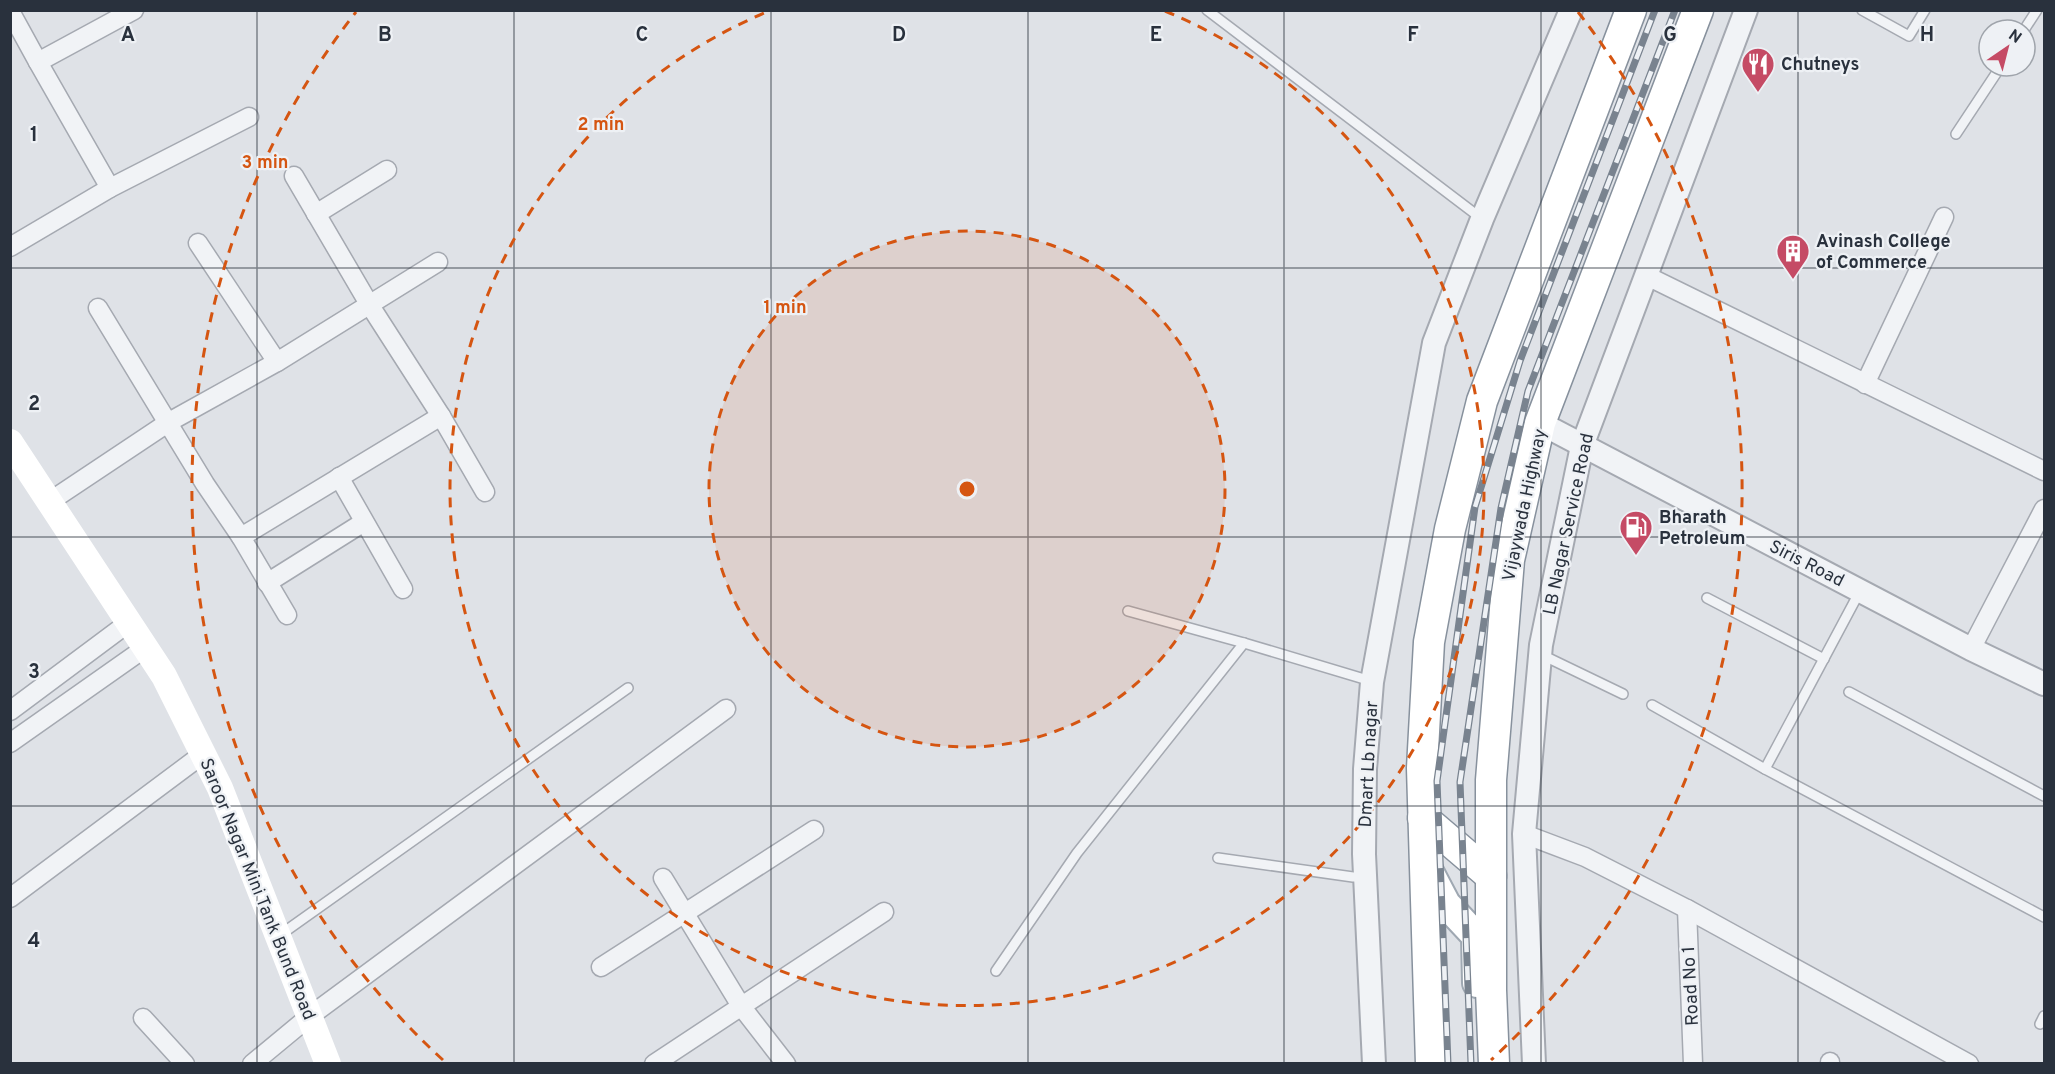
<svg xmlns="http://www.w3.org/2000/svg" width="2055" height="1074" font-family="Overpass,sans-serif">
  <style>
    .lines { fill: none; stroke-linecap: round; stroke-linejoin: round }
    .service-casing { stroke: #a5a9b1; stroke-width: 12 }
    .minor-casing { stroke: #a5a9b1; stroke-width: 21 }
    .tertiary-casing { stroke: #a5a9b1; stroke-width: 26 }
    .primary-casing { stroke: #9fa8b2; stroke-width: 32 }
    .trunk-casing { stroke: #87919d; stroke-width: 33 }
    .service { stroke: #f1f3f6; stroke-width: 9 }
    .minor { stroke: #f1f3f6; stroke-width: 18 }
    .tertiary { stroke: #f1f3f6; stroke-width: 22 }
    .secondary { stroke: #fff; stroke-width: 26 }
    .primary { stroke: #fff; stroke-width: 28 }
    .trunk { stroke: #fff; stroke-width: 30 }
    .rail-casing { stroke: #79838f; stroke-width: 7 }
    .rail { stroke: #eef1f5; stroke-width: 4.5; stroke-dasharray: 14; stroke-linecap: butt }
    .grid { fill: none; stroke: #29313d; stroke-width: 1.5; stroke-opacity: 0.55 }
    .ring { fill: none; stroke: #d55511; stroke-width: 3; stroke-dasharray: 10 8 }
    .labels { text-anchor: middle; stroke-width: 4.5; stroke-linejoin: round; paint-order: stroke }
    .poi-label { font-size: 18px; font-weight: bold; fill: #29313d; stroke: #eef1f5; text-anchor: start }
    .street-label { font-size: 18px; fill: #29313d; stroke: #eef1f5 }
    .grid-label { font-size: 20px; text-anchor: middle; font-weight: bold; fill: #29313d; stroke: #eef1f5; stroke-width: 4.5; stroke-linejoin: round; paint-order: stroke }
    .centre { fill: #d55511; stroke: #eef1f5; stroke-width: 3 }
    .ring-label { font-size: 18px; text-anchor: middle; font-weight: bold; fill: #d55511; stroke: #eef1f5; stroke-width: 4.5; stroke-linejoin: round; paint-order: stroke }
  </style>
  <rect width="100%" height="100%" fill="#dfe2e7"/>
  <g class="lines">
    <defs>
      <g id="service">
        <path d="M1207 10 1482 219"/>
        <path d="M1862 10 1909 36 1925 10"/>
        <path d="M2024 30 2037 10"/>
        <path d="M1956 134 2001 66"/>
        <path d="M1707 598 1824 659"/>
        <path d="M1128 611 1244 643 1371 681"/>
        <path d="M1540 654 1623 694"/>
        <path d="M1849 692 2044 796"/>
        <path d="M1652 705 1765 769 2044 917"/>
        <path d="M1765 769 1860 591"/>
        <path d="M1218 858 1353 877H1365"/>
        <path d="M280 935 628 688"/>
        <path d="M996 971 1077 853 1244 643"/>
        <path d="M2040 1024 2044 1016"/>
      </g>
      <g id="minor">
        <path d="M10 11 38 62 110 188"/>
        <path d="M38 62 134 10"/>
        <path d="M294 176 369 304 441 416 485 492"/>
        <path d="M316 214 387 170"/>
        <path d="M198 243 277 362"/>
        <path d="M10 247 110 188 249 117"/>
        <path d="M1645 275 2044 471"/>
        <path d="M98 308 205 484 241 537 441 416"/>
        <path d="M1865 384 1944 217"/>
        <path d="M339 477 403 589"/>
        <path d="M49 502 169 422 277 362 438 262"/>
        <path d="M241 537 287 615"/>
        <path d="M267 583 364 522"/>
        <path d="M1971 649 2044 509"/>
        <path d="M10 711 128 623"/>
        <path d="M10 743 145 648"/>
        <path d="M1524 834 1585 857 1687 909 1969 1064"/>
        <path d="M663 878 741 1006 786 1064"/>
        <path d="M10 898 203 754"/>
        <path d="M1687 909 1693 1064"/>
        <path d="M601 967 814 830"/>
        <path d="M143 1018 185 1064"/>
        <path d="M1830 1062V1064"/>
        <path d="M252 1064 310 1016 726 709"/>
        <path d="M654 1064 884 912"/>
      </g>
      <g id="tertiary">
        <path d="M1540 423 1971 649 2044 684"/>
        <path d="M1374 1064 1364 854 1365 769 1372 682 1434 343 1482 219 1571 10"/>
        <path d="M1534 1064 1524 834 1541 645 1582 446 1746 10"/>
      </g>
      <path id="primary" d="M1425 864 1446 904 1476 936 1477 983"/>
      <g id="trunk">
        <path d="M1423 818 1491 876"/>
        <path d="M1431 1064 1422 768 1429 642 1450 529 1482 401 1631 10"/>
        <path d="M1494 1064 1491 990V780L1509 560 1540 423 1698 10"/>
      </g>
    </defs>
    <!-- service casing -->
    <use href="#service" class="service-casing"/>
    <!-- minor casing -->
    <use href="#minor" class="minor-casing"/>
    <!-- tertiary casing -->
    <use href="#tertiary" class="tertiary-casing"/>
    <!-- primary casing -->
    <use href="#primary" class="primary-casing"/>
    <!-- trunk casing -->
    <use href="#trunk" class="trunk-casing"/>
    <!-- service -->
    <use href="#service" class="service"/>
    <!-- minor -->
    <use href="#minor" class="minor"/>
    <!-- tertiary -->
    <use href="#tertiary" class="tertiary"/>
    <!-- secondary -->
    <path class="secondary" d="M10 442 164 676 220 788 328 1064"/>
    <!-- primary -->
    <use href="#primary" class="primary"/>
    <!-- trunk -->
    <use href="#trunk" class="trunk"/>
    <defs>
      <g id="rail">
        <path d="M1448 1064 1437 781 1475 507 1520 361 1655 10"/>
        <path d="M1471 1064 1460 782 1501 508 1528 391 1675 10"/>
      </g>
    </defs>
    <!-- rail casing -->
    <use href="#rail" class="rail-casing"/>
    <!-- rail -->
    <use href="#rail" class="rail"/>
  </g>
  <!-- grid -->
  <path class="grid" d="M257 10V1064M514 10V1064M771 10V1064M1028 10V1064M1284 10V1064M1541 10V1064M1798 10V1064M10 268H2044M10 537H2044M10 806H2044"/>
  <!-- distance rings -->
  <circle cx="967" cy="489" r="258" fill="#d55511" fill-opacity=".12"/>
  <g class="ring">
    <circle cx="967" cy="489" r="258"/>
    <path d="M1165 11A517 517 0 1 1 769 11"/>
    <path d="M443 1060A775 775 0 0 1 356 12M1578 12A775 775 0 0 1 1491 1060"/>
  </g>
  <!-- icons -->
  <defs>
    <symbol id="restaurant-pin" viewBox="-11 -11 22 30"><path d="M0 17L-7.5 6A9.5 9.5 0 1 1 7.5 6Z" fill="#c54b65" stroke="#eef1f5"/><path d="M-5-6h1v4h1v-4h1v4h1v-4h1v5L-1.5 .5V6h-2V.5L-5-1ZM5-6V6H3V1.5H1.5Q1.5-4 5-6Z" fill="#fff"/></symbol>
    <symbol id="building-pin" viewBox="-11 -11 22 30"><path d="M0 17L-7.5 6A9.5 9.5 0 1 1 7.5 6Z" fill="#c54b65" stroke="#eef1f5"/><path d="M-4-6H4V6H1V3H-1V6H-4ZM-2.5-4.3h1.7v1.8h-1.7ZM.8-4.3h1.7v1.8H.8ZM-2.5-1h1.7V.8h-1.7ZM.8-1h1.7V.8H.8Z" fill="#fff"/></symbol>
    <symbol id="fuel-pin" viewBox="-11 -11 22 30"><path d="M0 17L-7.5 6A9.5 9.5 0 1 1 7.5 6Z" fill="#c54b65" stroke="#eef1f5"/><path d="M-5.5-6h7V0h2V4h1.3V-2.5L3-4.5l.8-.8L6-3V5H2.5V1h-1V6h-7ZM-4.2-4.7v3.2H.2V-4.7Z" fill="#fff"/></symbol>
  </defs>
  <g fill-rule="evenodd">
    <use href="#restaurant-pin" x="1739" y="45" width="38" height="52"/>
    <use href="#building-pin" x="1774" y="232" width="38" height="52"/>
    <use href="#fuel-pin" x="1617" y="508" width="38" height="52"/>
  </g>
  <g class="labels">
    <!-- poi labels -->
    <g class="poi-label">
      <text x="1781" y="70">Chutneys</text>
      <text x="1816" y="247">Avinash College<tspan x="1816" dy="21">of Commerce</tspan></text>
      <text x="1659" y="523">Bharath<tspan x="1659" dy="21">Petroleum</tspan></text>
    </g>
    <!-- street labels -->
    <g class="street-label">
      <text transform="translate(1524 505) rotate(-78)" y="6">Vijaywada Highway</text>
      <text transform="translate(1568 524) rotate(-78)" y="6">LB Nagar Service Road</text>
      <text transform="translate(1807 563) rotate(27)" y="6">Siris Road</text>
      <text transform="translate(1368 764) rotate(-87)" y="6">Dmart Lb nagar</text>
      <text transform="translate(258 889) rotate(68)" y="6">Saroor Nagar Mini Tank Bund Road</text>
      <text transform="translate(1690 986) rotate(-93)" y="6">Road No 1</text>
    </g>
  </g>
  <g class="grid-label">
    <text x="128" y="41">A</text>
    <text x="385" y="41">B</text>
    <text x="642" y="41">C</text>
    <text x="899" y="41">D</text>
    <text x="1156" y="41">E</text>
    <text x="1413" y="41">F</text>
    <text x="1670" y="41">G</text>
    <text x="1927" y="41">H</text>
    <text x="34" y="141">1</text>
    <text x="34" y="410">2</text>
    <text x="34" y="678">3</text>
    <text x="34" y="947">4</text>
  </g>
  <circle cx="967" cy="489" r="9" class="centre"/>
  <g class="ring-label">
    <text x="601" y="130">2 min</text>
    <text x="265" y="168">3 min</text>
    <text x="785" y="313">1 min</text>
  </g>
  <!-- border -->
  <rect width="2055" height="1074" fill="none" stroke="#29313d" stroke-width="24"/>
  <!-- north arrow -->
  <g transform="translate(2007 48) rotate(35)"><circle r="28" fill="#eef1f5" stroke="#9fa4ab" stroke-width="1.5"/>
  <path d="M0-4.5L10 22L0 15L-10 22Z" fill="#c54b65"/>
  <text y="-9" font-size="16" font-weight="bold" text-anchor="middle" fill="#29313d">N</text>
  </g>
</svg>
